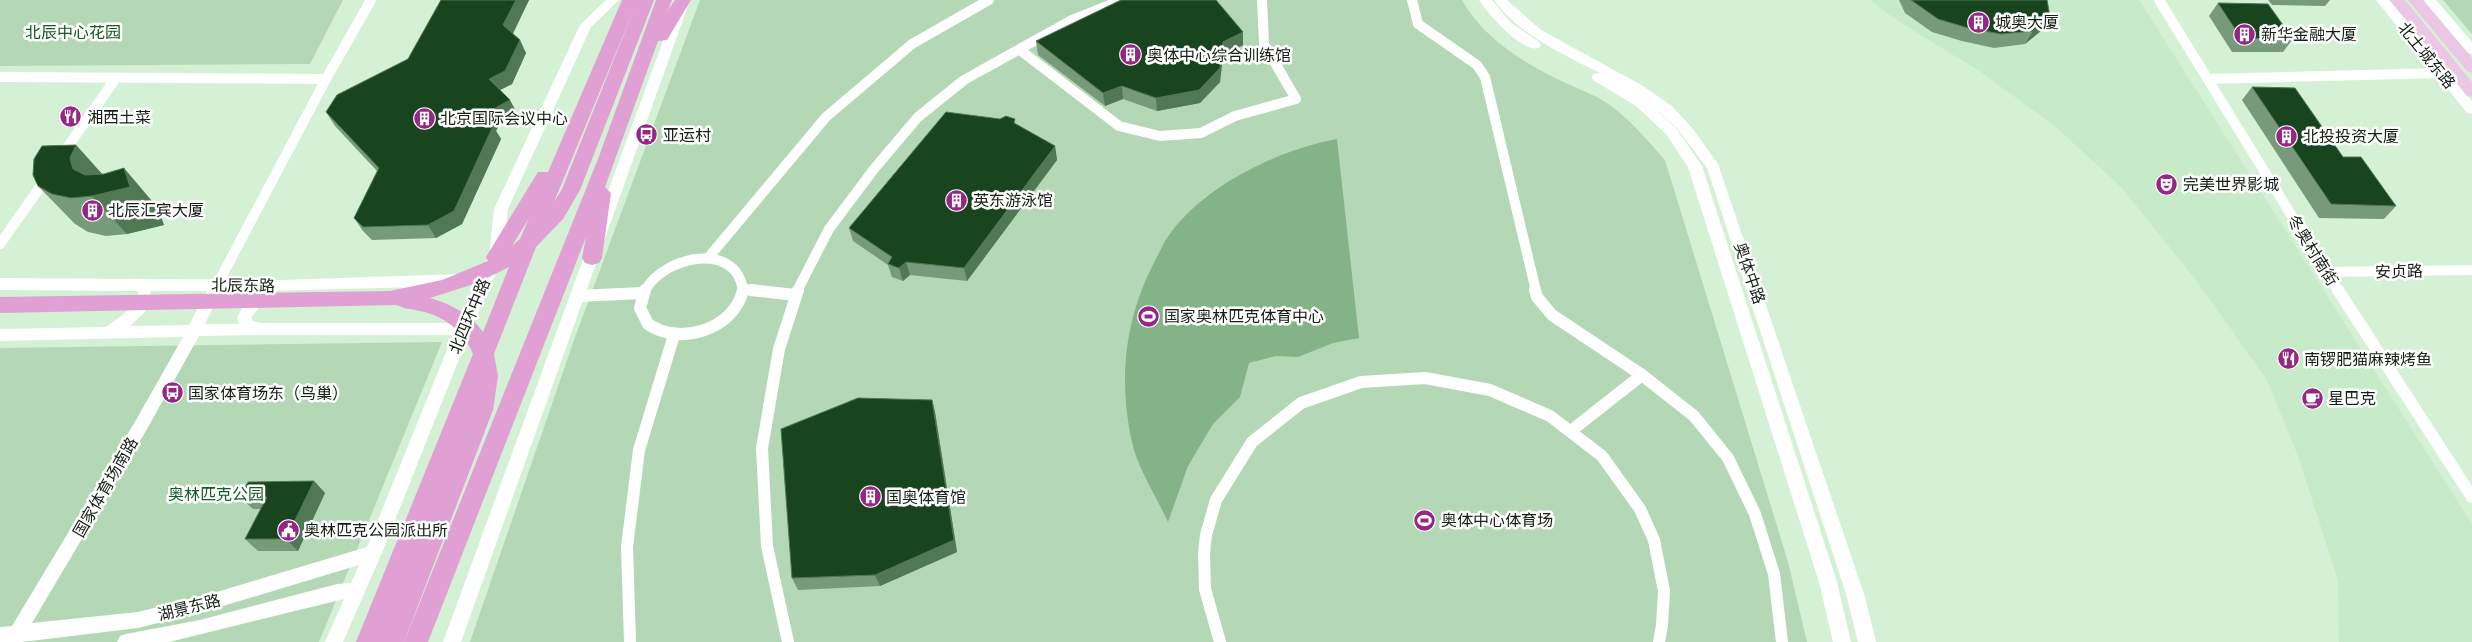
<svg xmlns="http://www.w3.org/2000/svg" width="2472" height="642" font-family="Cabin,'Noto Sans SC',sans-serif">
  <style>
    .built { fill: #c7eac8 }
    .green { fill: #b4d8b6 }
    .water { fill: #84b387 }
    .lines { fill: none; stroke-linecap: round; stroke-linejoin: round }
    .street-far1 { stroke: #fff; stroke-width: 10 }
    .street { stroke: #fff; stroke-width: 12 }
    .secondary { fill: #fff; fill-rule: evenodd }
    .primary { fill: #ecc6e5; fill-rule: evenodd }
    .highway { fill: #e0a0d3; fill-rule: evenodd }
    .wall { fill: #769a7a }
    .shaded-wall { fill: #507855 }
    .building { fill: #18441e; stroke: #507855 }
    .labels { text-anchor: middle; stroke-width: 5; stroke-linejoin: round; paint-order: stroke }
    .poi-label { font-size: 16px; fill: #141f15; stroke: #fff; text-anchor: start }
    .park-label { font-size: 16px; fill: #135920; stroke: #fff }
    .street-label { font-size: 16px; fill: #141f15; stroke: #fff }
  </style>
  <rect width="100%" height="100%" fill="#d4f0d5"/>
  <!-- built -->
  <path class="built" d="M1870 0H2139L2472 524V642H2339L2338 580 2298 456 2267 380 2196 280 2123 189 2055 126 1978 70 1898 21Z"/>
  <!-- green -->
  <g class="green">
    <path d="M0 0H343L310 64 0 66Z"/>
    <path d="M700 0H1462C1483 37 1519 60 1557 79 1571 86 1588 92 1602 100 1627 115 1646 139 1665 160L1788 562 1807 642H470L574 340Z"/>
    <path d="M2443 0H2472V34Z"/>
    <path d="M442 342 319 642H0V348Z"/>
  </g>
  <!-- water -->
  <path class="water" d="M1337 139 1359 338 1333 343 1298 357 1276 356 1249 363 1240 397 1213 424 1188 466 1168 522C1158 500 1141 473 1134 450 1117 384 1124 318 1156 259 1160 251 1164 242 1169 235 1205 185 1278 150 1337 139Z"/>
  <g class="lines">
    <!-- street-far1 -->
    <g class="street-far1">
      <path d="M1412 0 1418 24 1477 65 1485 77 1536 291"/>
      <path d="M2159 0 2338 291"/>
      <path d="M1020 50 1119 126 1160 136 1201 133 1235 116 1296 99 1264 44 1262 0"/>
      <path d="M0 77 326 79"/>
      <path d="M2208 79 2442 73"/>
      <path d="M61 156 116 78"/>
      <path d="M0 244 48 176"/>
      <path d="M708 258 826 117 912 44 989 0"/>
      <path d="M217 285 326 79 371 0"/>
      <path d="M743 289 762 291"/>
      <path d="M645 291C663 256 737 240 743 291"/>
      <path d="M797 291 829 229 874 169 918 117 964 80 1070 21 1122 0"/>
    </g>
    <!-- street -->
    <g class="street">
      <path d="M645 290 640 308 648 324C679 346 734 330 743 290"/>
      <path d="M751 290 795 295"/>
      <path d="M1535 290 1537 297 1552 315 1642 375 1694 416 1728 458 1755 514 1774 574 1782 642"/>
      <path d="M2338 290 2472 497"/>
      <path d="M578 296 642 293"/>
      <path d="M1572 430 1642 375"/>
      <path d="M630 642 627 547 639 450 674 335"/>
      <path d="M788 642 767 546 762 448 779 349 798 290"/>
      <path d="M1220 642 1205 589 1204 553 1206 535 1216 500 1252 442 1301 403 1361 382 1425 378 1490 390 1550 416 1602 456 1640 509 1654 540 1664 591 1662 625 1659 642"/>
    </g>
    <!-- secondary -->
    <g class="secondary">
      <path d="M606 0H619L591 27 508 209 503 257 471 329 382 553 343 642H325L344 599 169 642H117L120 636 126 634 200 620 337 584 351 583 359 565 210 610 138 628 22 642H0V627L12 626 136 420 183 337 0 341V329L106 327 130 309 138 298V291L0 290V278L281 280 459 274 464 276 466 280 464 284 459 286 267 291 266 298 251 318 253 321 261 323H458L489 257 494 209 580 25ZM150 291H207L189 325 130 326 144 313 152 298ZM221 291H254L245 302 237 318 239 324H205ZM261 335H453L367 547 210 594 138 612 32 623 147 429 199 336Z"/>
      <path d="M678 0H690L461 642H443Z"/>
      <path d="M1479 0H1492L1510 22 1539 42 1541 45 1539 48C1522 53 1488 14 1479 0Z"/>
      <path d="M1494 0H1507L1541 30 1643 86 1672 106 1693 129 1718 164 1864 594 1876 642H1858L1846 594 1707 168 1677 128 1647 101 1676 128 1702 166 1837 582 1851 642H1833L1819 582 1688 167 1666 134 1636 106 1593 80 1592 77 1593 74 1600 73C1563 54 1519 35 1494 0Z"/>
      <path d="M2376 0H2389L2472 101V114L2467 113Z"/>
      <path d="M2423 0H2436L2472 42V54L2468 53Z"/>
      <path d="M2472 265V275L2326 277 2321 276 2319 272 2321 268 2326 267Z"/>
    </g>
    <!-- primary -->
    <g class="primary">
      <path d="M2390 0H2405L2472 82V97L2467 96Z"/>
      <path d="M2408 0H2423L2472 58V73L2467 71Z"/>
    </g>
    <!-- highway -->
    <g class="highway">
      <path d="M622 0H654L580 190 563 219 536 247 494 354 498 376 493 410 404 642H380L430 516 380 642H356L473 354C464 331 444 316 420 311 412 309 404 309 397 305L0 313V297L390 291 442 280 488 261 486 257 489 252 538 172H548ZM634 9 562 189 554 202ZM529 218 520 239 512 246ZM509 267 483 332C470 314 451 304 430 298L477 283Z"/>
      <path d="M656 0H672L668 10 675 0H691L667 40 658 41 605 187 611 193 602 258 599 263 592 265 585 263 582 258 586 237 428 642H404L598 159Z"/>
    </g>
  </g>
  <!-- wall -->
  <g class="wall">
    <path d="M441 0H529L513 34 526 53 512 84 500 90 517 113 500 123 496 131 501 139 462 224 436 238 372 240 363 231 354 218 377 171 335 126 326 112 408 59Z"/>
    <path d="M1899 0H2047L2050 17 2042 30 2025 44 1994 48 1962 41 1932 32 1905 13Z"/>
    <path d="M2268 0H2330L2325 6 2272 5Z"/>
    <path d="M2218 3 2293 39 2283 52H2232L2209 16Z"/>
    <path d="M1036 41 1243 45 1223 56 1220 82 1200 103 1157 111 1123 99 1105 106 1038 55Z"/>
    <path d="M2252 87 2343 157 2396 206 2384 219 2319 218 2242 100Z"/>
    <path d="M1000 119 1016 125 1055 146 1057 160 967 281 910 275 903 281 892 277 888 265 853 241 849 228Z"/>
    <path d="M76 145 102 174 157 207 164 225 127 234 106 236 88 232 75 224 38 186Z"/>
    <path d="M932 400 935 412 957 552 880 586 798 590 792 578Z"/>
    <path d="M314 481 325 493 298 551H258L245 539 261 509H253L240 497Z"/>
  </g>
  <!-- shaded-wall -->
  <g class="shaded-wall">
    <path d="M516 0H529L510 39 503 25Z"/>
    <path d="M2050 17 2042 30 2025 44 2033 31Z"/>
    <path d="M1243 32V45L1223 56 1220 82 1200 103 1157 111 1156 98 1223 42Z"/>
    <path d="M520 40 526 53 512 84 496 92 489 79Z"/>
    <path d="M1122 86 1123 99 1105 106 1103 93Z"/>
    <path d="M510 100 517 113 500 123 496 131 501 139 462 224 436 238 428 225 493 109Z"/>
    <path d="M76 145 111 184 124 168 157 207 164 225 127 234 92 196 73 169 70 158Z"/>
    <path d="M1055 146 1057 160 967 281 964 268Z"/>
    <path d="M906 262 910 275 903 281 899 268Z"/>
    <path d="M932 400 935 412 957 552 880 586 875 575Z"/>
    <path d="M314 481 325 493 298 551 286 539Z"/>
  </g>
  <!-- building -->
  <g class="building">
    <path d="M441 0H516L503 25 520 40 505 71 489 79 510 100 493 109 487 120 493 126 454 211 428 225 363 227 354 218 379 168 326 112 337 95 408 59Z"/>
    <path d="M1121 0H1216L1243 32 1223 42 1220 68 1199 90 1156 98 1122 86 1103 93 1036 41Z"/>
    <path d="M1911 0H2047L2050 17 2033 31 2001 34 1968 28 1938 19Z"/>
    <path d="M2218 3 2268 4 2293 39 2241 38Z"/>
    <path d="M2252 87 2295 88 2343 157H2361L2396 206 2331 204Z"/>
    <path d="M946 112 1000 119 1006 116 1015 119 1014 123 1055 146 964 268 906 262 899 268 888 264 892 257 849 228Z"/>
    <path d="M76 145 70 158 73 169 85 175 104 174 124 168 130 187 92 196 71 198 52 194 38 186 33 175 34 159 42 146Z"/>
    <path d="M858 398 932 400 954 540 875 575 792 578 781 429Z"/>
    <path d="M314 481 286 539H245L267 497H240L248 482Z"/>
  </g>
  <!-- icons -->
  <defs>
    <symbol id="building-disc" viewBox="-11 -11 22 22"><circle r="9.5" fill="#952686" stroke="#fff"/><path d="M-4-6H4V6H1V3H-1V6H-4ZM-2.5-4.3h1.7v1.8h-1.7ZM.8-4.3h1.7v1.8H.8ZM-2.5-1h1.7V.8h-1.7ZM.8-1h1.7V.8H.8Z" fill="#fff"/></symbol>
    <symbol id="restaurant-disc" viewBox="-11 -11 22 22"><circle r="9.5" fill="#952686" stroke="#fff"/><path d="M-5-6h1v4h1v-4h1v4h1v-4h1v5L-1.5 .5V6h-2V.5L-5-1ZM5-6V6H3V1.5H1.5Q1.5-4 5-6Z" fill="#fff"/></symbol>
    <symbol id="bus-disc" viewBox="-11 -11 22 22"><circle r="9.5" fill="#952686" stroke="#fff"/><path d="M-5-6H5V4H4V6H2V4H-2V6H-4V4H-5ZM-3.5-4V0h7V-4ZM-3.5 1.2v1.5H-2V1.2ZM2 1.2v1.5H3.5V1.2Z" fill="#fff"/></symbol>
    <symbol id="theatre-disc" viewBox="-11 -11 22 22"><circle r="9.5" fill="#952686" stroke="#fff"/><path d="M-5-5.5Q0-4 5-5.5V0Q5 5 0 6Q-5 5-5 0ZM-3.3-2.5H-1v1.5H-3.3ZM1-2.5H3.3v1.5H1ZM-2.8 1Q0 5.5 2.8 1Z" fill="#fff"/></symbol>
    <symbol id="stadium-disc" viewBox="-11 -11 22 22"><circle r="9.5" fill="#952686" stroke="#fff"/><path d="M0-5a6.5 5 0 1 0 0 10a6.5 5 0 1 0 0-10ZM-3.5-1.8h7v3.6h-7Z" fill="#fff"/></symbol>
    <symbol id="cafe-disc" viewBox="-11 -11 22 22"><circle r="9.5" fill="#952686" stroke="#fff"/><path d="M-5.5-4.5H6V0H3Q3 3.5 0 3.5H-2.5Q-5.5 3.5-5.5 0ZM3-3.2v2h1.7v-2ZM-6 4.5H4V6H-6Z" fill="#fff"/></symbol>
    <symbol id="civic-disc" viewBox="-11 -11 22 22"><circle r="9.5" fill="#952686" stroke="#fff"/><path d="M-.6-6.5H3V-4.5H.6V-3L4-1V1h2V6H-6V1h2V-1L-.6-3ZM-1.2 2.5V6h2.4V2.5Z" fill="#fff"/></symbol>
  </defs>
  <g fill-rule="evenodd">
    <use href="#building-disc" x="1966" y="10" width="25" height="25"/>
    <use href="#building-disc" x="2232" y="22" width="25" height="25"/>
    <use href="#building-disc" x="1118" y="42" width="25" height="25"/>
    <use href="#restaurant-disc" x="58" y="104" width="25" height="25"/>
    <use href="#building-disc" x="412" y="106" width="25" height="25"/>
    <use href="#bus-disc" x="634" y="122" width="25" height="25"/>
    <use href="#building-disc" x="2274" y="124" width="25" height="25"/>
    <use href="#theatre-disc" x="2154" y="172" width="25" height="25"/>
    <use href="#building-disc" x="944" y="188" width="25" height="25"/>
    <use href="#building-disc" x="80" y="198" width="25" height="25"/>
    <use href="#stadium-disc" x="1136" y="304" width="25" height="25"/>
    <use href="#restaurant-disc" x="2276" y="346" width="25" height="25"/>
    <use href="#bus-disc" x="160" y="380" width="25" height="25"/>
    <use href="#cafe-disc" x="2300" y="386" width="25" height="25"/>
    <use href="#building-disc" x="858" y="484" width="25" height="25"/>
    <use href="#stadium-disc" x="1412" y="508" width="25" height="25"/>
    <use href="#civic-disc" x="276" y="518" width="25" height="25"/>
  </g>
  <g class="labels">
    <!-- poi labels -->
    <g class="poi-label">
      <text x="1995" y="28">城奥大厦</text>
      <text x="2261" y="40">新华金融大厦</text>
      <text x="1147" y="61">奥体中心综合训练馆</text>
      <text x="87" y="123">湘西土菜</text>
      <text x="440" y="124">北京国际会议中心</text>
      <text x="663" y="141">亚运村</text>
      <text x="2303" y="142">北投投资大厦</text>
      <text x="2183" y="190">完美世界影城</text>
      <text x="973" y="206">英东游泳馆</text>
      <text x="108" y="216">北辰汇宾大厦</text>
      <text x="1164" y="322">国家奥林匹克体育中心</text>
      <text x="2304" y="365">南锣肥猫麻辣烤鱼</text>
      <text x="188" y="399">国家体育场东（鸟巢）</text>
      <text x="2328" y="404">星巴克</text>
      <text x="886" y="503">国奥体育馆</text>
      <text x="1441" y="526">奥体中心体育场</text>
      <text x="304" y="536">奥林匹克公园派出所</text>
    </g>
    <!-- park labels -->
    <g class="park-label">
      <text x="73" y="38">北辰中心花园</text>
      <text x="216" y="500">奥林匹克公园</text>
    </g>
    <!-- street labels -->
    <g class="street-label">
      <text transform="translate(2427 55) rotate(51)" y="6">北土城东路</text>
      <text transform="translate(2313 250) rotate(58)" y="6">冬奥村南街</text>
      <text transform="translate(2399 271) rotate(-1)" y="6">安贞路</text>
      <text transform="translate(1750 273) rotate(71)" y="6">奥体中路</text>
      <text transform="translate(243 285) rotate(1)" y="6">北辰东路</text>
      <text transform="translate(469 316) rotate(-67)" y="6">北四环中路</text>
      <text transform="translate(105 487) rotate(-60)" y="6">国家体育场南路</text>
      <text transform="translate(189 607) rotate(-14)" y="6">湖景东路</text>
    </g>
  </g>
</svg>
